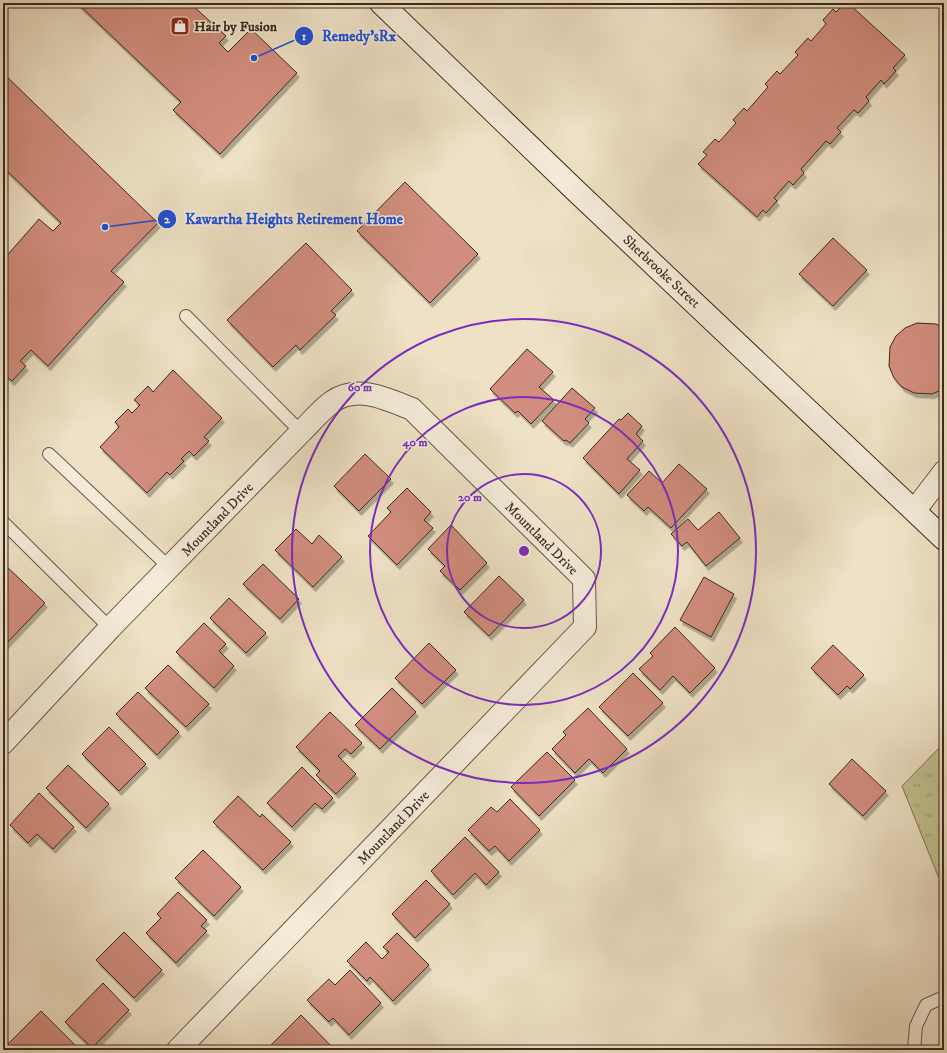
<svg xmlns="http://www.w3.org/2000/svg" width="947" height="1053" font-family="'IM FELL DW Pica',serif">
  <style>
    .grass { fill: url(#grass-tufts); stroke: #7e7556 }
    .building { fill: #d18d7d; stroke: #3a291d; filter: url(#shadow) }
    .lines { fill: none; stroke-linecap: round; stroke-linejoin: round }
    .service-casing { stroke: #675747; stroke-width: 14 }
    .minor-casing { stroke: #675747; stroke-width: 24 }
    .secondary-casing { stroke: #3a291d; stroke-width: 24 }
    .service { stroke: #f4ecd9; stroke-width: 12 }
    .minor { stroke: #f4ecd9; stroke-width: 22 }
    .secondary { stroke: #f4ecd9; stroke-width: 22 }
    .ring { fill: none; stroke: #7b2cbf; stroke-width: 2 }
    .labels { text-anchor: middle; stroke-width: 3; stroke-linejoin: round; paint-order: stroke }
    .poi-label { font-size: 14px; font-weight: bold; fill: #3a291d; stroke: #f4ecd9; text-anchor: start }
    .street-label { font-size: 14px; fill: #3a291d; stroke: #f4ecd9 }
    .centre { fill: #7b2cbf; stroke: #f4ecd9; stroke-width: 2 }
    .ring-label { font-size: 12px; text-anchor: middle; font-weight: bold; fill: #7b2cbf; stroke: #f4ecd9; stroke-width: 3; stroke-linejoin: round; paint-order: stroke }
    .leader { fill: none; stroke: #1d4ed8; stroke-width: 1.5 }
    .callout-dot { fill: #1d4ed8; stroke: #f4ecd9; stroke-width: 1.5 }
    .mark-label { font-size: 12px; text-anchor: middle; font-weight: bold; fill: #fff }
    .callout-label { font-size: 15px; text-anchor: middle; font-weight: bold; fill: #1d4ed8; stroke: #f4ecd9; stroke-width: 3; stroke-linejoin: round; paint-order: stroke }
  </style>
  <defs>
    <pattern id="grass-tufts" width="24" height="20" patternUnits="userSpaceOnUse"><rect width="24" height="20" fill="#c1c18f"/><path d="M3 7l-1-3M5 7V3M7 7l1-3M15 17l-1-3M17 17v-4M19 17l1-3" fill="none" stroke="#9e9d74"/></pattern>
    <filter id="shadow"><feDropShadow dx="2.5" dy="4.5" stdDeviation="0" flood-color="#0004"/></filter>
  </defs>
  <rect width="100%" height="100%" fill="#eee1c5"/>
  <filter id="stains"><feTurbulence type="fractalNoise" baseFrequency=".005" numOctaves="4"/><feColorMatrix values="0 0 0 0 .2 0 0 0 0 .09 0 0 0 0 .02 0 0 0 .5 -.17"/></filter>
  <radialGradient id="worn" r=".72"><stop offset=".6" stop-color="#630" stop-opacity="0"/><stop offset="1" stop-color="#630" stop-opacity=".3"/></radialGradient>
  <!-- grass -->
  <path class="grass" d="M944 743V882L938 876 902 786Z"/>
  <!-- building -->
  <g class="building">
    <path d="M77 3H190L226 36 219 43 228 52 251 29 297 73 220 154 173 110 181 102Z"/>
    <path d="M845 3H848L905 55 893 68 896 71 884 84 881 80 866 97 869 101 858 113 854 110 837 128 841 132 830 144 826 141 801 169 804 173 793 185 789 181 774 198 777 201 766 213 763 210 757 217 698 164 707 155 703 152 715 139 719 142 736 123 733 120 744 108 747 111 768 87 765 84 777 71 780 74 798 55 795 52 808 38 811 41 826 24 823 20 833 9 836 12Z"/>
    <path d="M3 73 158 223 111 271 124 282 48 366 31 350 20 361 26 366 12 381 6 376 3 380V260L39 219 53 231 61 223 3 167Z"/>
    <path d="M405 182 478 254 430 303 357 231Z"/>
    <path d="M833 238 867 270 833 306 799 274Z"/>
    <path d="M306 243 352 290 331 311 336 315 300 350 296 345 273 367 227 320Z"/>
    <path d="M917 323 936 324 944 328V389L932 394 914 393 902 387 894 378 889 366 890 347 896 336 905 328Z"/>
    <path d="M527 349 553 372 539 387 554 400 531 424 518 411 515 413 490 389Z"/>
    <path d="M173 370 222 418 204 437 209 441 194 456 189 451 181 459 184 461 170 475 167 472 147 493 100 447 119 427 115 422 128 409 132 413 140 405 134 400 148 386 153 392Z"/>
    <path d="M572 388 595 408 585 419 589 423 570 443 566 440 564 441 542 421Z"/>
    <path d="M628 413 642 426 636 434 643 441 627 459 640 470 619 494 583 458 619 419 621 420Z"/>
    <path d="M365 454 391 479 359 511 334 486Z"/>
    <path d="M679 464 707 489 671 528 648 507 644 511 627 495 649 471 662 483Z"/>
    <path d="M407 488 431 512 424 520 433 528 397 565 368 536 391 512 387 508Z"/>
    <path d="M719 512 740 538 706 566 687 542 682 546 671 534 688 519 698 530Z"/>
    <path d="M451 525 487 563 460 590 440 571 445 566 428 549Z"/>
    <path d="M296 529 312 544 319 535 342 557 313 587 275 550Z"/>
    <path d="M3 563 45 603 3 647Z"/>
    <path d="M263 564 299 599 280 619 243 584Z"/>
    <path d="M499 576 524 600 489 636 464 612Z"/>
    <path d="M704 577 734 594 711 637 680 620Z"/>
    <path d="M229 598 266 633 246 653 210 618Z"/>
    <path d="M204 623 226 644 219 651 234 666 214 688 176 652Z"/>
    <path d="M675 627 715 668 690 693 673 676 660 690 639 669 653 656 650 653Z"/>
    <path d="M429 643 456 670 422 704 395 678Z"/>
    <path d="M833 645 864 675 850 689 847 686 838 695 811 668Z"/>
    <path d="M168 665 209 704 186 727 145 688Z"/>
    <path d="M633 673 663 703 628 736 599 707Z"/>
    <path d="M392 688 416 712 380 749 355 725Z"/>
    <path d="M138 692 179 732 157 755 116 714Z"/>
    <path d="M588 708 627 749 603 773 589 759 575 773 552 749 566 735 563 732Z"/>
    <path d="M330 712 362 743 351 754 345 749 338 756 356 774 336 794 316 775 320 771 296 747Z"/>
    <path d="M109 727 146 764 119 791 82 754Z"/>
    <path d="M547 752 575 780 539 816 511 787Z"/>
    <path d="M852 759 886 791 863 816 829 784Z"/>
    <path d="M68 765 109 804 86 828 46 788Z"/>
    <path d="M302 767 333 798 322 809 315 803 292 827 267 803Z"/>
    <path d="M39 793 74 827 53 849 37 834 28 843 10 825Z"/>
    <path d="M238 796 260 817 262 814 291 842 263 870 213 822Z"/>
    <path d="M510 799 540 830 509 861 495 846 489 851 468 830 491 807 497 812Z"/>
    <path d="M465 837 499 872 486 885 475 873 453 895 431 871Z"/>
    <path d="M203 850 241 887 214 916 175 878Z"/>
    <path d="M426 880 450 904 415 938 392 914Z"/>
    <path d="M178 892 207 920 201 926 207 931 176 963 146 933 161 918 157 914Z"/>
    <path d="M124 932 162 970 134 998 96 960Z"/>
    <path d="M397 933 429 965 393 1001 370 977 367 981 347 961 366 942 382 959 389 952 383 947Z"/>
    <path d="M350 970 381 1003 349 1035 333 1018 329 1022 307 1000 329 979 335 985Z"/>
    <path d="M103 983 129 1010 92 1048 65 1022Z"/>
    <path d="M41 1011 80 1050H8L5 1047Z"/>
    <path d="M301 1015 335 1050H274L270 1046Z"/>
  </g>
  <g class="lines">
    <defs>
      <g id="service">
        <path d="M186 316 301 432"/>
        <path d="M49 454 170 568"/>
        <path d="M3 522 110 628"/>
        <path d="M914 1050 916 1026 926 1005 944 997"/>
      </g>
      <g id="minor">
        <path d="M915 510 944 472"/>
        <path d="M3 743 110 628 301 432C311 422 321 410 332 402 357 384 387 399 412 409L584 579 585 627 178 1050"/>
      </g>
      <path id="secondary" d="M381 3 576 191 944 539"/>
    </defs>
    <!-- service casing -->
    <use href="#service" class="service-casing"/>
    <!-- minor casing -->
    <use href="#minor" class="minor-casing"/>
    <!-- secondary casing -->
    <use href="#secondary" class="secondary-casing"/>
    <!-- service -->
    <use href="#service" class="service"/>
    <!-- minor -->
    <use href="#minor" class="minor"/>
    <!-- secondary -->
    <use href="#secondary" class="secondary"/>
  </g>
  <!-- distance rings -->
  <g class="ring">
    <circle cx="524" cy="551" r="77"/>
    <circle cx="524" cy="551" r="154"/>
    <circle cx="524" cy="551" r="232"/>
  </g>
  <!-- icons -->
  <defs>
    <symbol id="shop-square" viewBox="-11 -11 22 22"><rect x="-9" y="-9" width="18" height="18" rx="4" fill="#8f2418" stroke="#f4ecd9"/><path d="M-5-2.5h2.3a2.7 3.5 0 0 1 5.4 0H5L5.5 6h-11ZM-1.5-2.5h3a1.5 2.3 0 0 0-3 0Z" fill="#fff"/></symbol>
  </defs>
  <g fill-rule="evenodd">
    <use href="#shop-square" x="169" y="15" width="22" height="22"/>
  </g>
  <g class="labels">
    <!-- poi labels -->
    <g class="poi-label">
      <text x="194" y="31">Hair by Fusion</text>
    </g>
    <!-- street labels -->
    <g class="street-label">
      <text transform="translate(662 271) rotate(43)" y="5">Sherbrooke Street</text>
      <text transform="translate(217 519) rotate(-46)" y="5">Mountland Drive</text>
      <text transform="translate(542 538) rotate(45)" y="5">Mountland Drive</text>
      <text transform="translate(393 827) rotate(-46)" y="5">Mountland Drive</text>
    </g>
  </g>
  <circle cx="524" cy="551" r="6" class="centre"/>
  <g class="ring-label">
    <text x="360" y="391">60 m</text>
    <text x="415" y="446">40 m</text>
    <text x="470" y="501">20 m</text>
  </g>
  <!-- callouts -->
  <path class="leader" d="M254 58L304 36M105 227L167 219"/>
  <g class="callout-dot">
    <circle cx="254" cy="58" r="4"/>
    <circle cx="105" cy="227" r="4"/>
    <circle cx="304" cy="36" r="10"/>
    <circle cx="167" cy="219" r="10"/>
  </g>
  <g class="mark-label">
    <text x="304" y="40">1</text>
    <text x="167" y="223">2</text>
  </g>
  <g class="callout-label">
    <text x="359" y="41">Remedy'sRx</text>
    <text x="294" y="224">Kawartha Heights Retirement Home</text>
  </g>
  <!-- margin -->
  <rect width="947" height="1053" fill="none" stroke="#eee1c5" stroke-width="16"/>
  <rect x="4" y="4" width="939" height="1045" fill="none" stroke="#3a291d" stroke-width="2"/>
  <rect x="8" y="8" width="931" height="1037" fill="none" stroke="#3a291d"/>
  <rect width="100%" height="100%" filter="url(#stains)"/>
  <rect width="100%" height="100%" fill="url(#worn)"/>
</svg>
